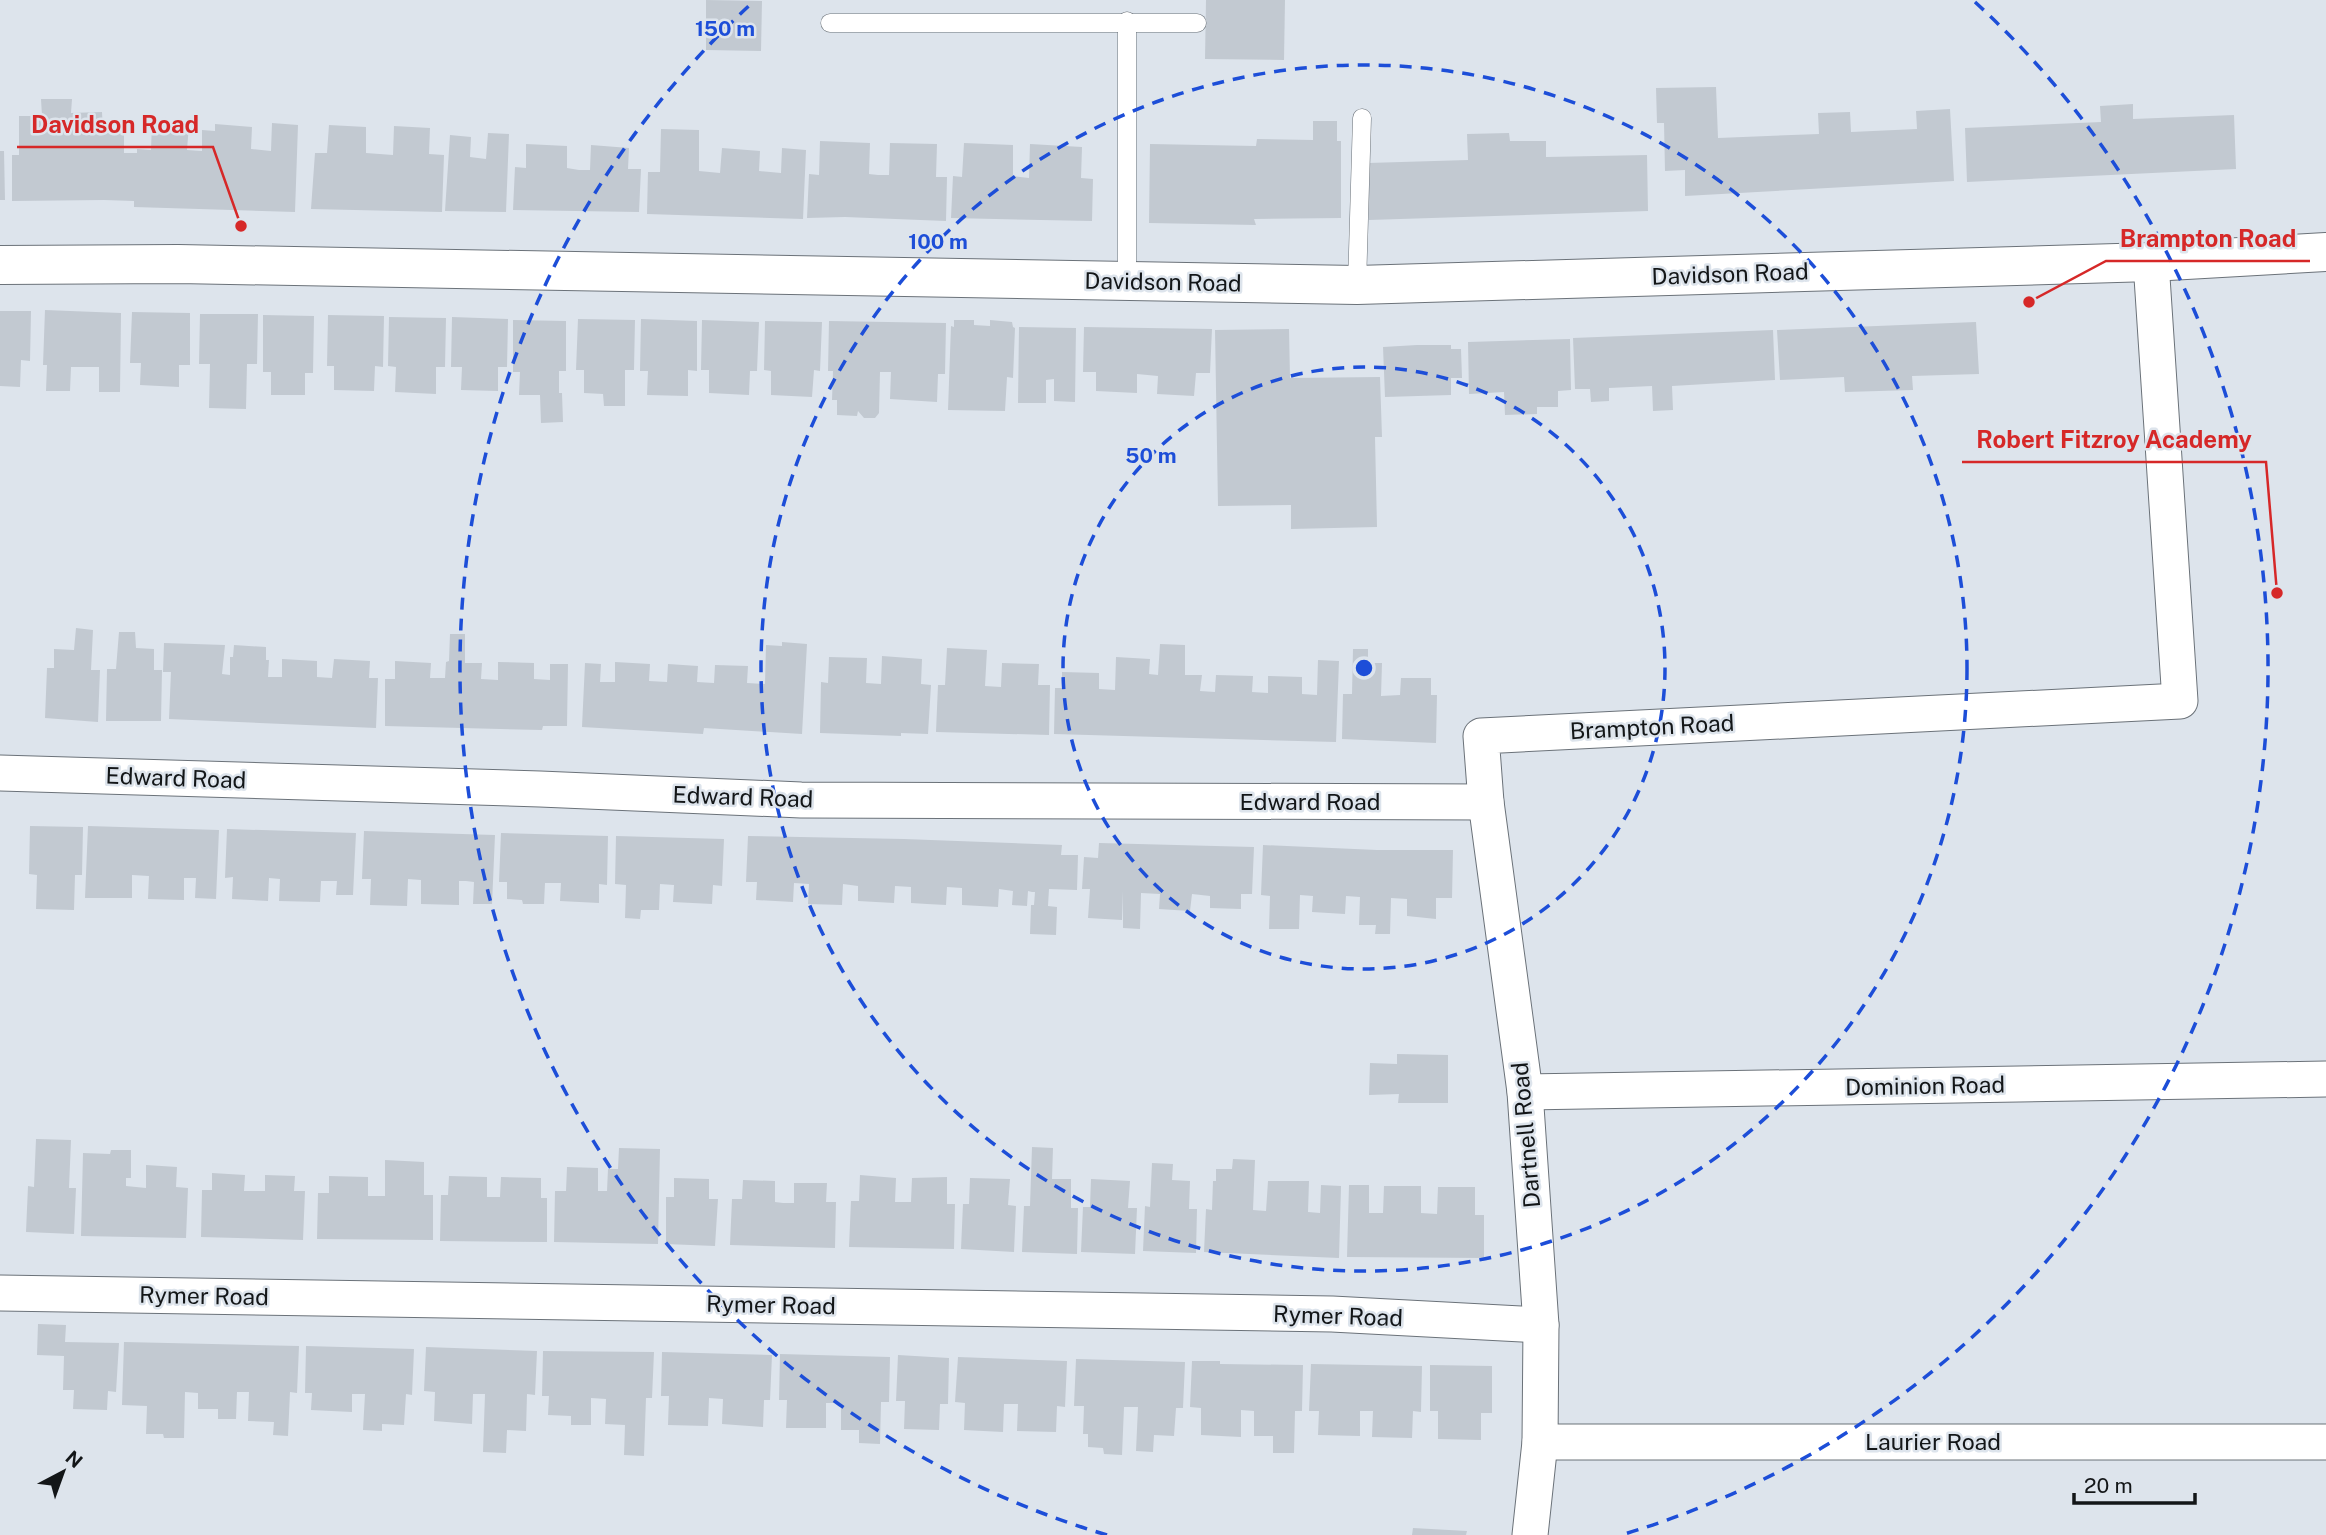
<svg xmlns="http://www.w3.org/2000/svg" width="2326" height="1535" font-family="'Public Sans',sans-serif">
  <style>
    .building { fill: #c2c9d1 }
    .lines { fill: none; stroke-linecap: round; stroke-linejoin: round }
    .lane-casing { stroke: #6b7279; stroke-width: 19 }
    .street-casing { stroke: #6b7279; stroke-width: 37 }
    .secondary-casing { stroke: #6b7279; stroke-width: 40 }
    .lane { stroke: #fff; stroke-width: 18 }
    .street { stroke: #fff; stroke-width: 35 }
    .secondary { stroke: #fff; stroke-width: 38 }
    .ring { fill: none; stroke: #1d4ed8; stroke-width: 3.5; stroke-dasharray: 12 9 }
    .labels { text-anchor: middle; stroke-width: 5; stroke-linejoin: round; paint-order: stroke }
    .street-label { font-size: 23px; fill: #131618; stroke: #dde4ec }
    .centre { fill: #1d4ed8; stroke: #dde4ec; stroke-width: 3.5 }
    .ring-label { font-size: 21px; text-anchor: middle; font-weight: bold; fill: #1d4ed8; stroke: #dde4ec; stroke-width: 5; stroke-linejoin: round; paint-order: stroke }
    .leader { fill: none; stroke: #d62828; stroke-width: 2.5 }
    .callout-dot { fill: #d62828; stroke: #dde4ec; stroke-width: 2.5 }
    .callout-label { font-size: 24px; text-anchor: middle; font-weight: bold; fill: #d62828; stroke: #dde4ec; stroke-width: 5; stroke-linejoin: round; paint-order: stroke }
  </style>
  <rect width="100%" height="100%" fill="#dde4ec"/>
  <!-- building -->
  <g class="building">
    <path d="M706 0 762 1 761 51 706 50Z"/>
    <path d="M1206 0H1285L1284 60 1205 59Z"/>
    <path d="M1716 87 1718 138 1819 134 1818 113 1850 112 1851 132 1917 129 1916 111 1950 109 1954 181 1685 196V170L1665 171 1664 123H1657L1656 88Z"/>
    <path d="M41 99H72L71 113 102 112 103 133 124 132V153H137V149L151 150 152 122 189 124 187 150 202 151V130L215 131V124L252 127 251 149 271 151 272 123 298 125 295 212 134 207V201L104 200 12 201V155H19V116H42Z"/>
    <path d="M2133 104V119L2234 115 2236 169 1967 182 1965 128 2101 122 2100 106Z"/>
    <path d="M1313 121H1337V141H1341V218L1254 219 1256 225 1149 223 1150 144 1256 146 1257 139 1313 140Z"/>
    <path d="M329 125 366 127V153L393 155 394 126 430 128 429 154 444 155 442 212 311 209 315 153H327Z"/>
    <path d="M661 129 699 130V171L720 173 722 148 760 151 759 171 781 173 782 148 806 150 803 219 647 214 648 172H660Z"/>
    <path d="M488 133 509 134 506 212 445 211 450 135 471 137 470 157 486 159Z"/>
    <path d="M1509 133 1510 141H1546V157L1647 155 1648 211 1369 220 1368 163 1468 160 1467 134Z"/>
    <path d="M820 141 870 143 869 174 878 175H889L890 143 937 144 936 177H947L946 221 845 217 807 218 809 174 819 175Z"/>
    <path d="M964 143 1013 145V176L1029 178 1030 144 1082 147 1081 178 1093 179 1092 221 951 218 953 176 962 177Z"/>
    <path d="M526 144 567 146V168L579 170H590L591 145 629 148 628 169H641L639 212 513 210 515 167 526 168Z"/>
    <path d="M0 151H4L5 200H0Z"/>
    <path d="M45 310 121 313 120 392H99V367H71L70 391H46L47 365H43Z"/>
    <path d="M0 311H31L30 361 21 360 20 387 0 386Z"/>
    <path d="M132 312 190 313V365H179V387L140 385 141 363H130Z"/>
    <path d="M200 314H258L257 364H247L246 409 209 408 210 364H199Z"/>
    <path d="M263 315 314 316 313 373H305V395H271V372H263Z"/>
    <path d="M328 315 384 316 383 367 375 366 374 391 334 390V366H327Z"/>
    <path d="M389 317 446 318 445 367H436V394L395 392 396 367 388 366Z"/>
    <path d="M452 317 508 319 507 367H498V391L461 390 462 367H451Z"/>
    <path d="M578 319 635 320 634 370H625V406H604L603 394 584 393V370H576Z"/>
    <path d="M641 319 697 321V371L688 370V396L647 395 648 371H640Z"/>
    <path d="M513 320 566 321V371H559V393H562L563 422 541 423 540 395H519L520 372H513Z"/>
    <path d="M702 320 759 322 757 371H750L749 395 709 393V370H701Z"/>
    <path d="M954 320H974V325L990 326V320L1012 322 1013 327 1015 328 1013 378 1007 377 1005 411 948 410 951 326 954 327Z"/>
    <path d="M765 321 822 322 820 371 814 370 812 397 771 395V371L764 370Z"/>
    <path d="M829 321 946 323 945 374H938L937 402 890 399 891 372H880L879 413 875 418H864L858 411 857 416 837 415V400H832L833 371H828Z"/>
    <path d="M1976 322 1979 374 1912 376 1913 390 1845 392 1844 377 1780 380 1777 330Z"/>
    <path d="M1019 327 1076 328 1075 402 1054 401V379L1046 380V403H1018Z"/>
    <path d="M1084 327 1212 329 1210 373H1196L1194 396 1157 394 1158 376 1137 374V393L1096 391V372H1083Z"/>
    <path d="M1289 329 1290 378 1380 377 1382 437H1375L1377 527 1291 529V505L1218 506 1215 330Z"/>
    <path d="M1773 330 1775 380 1672 386 1673 410 1653 411 1652 386 1609 388V401L1591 402 1590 389H1575L1573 338Z"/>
    <path d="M1570 339 1571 390 1558 391V407H1537V414L1505 415 1504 392 1469 394 1468 342Z"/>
    <path d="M1417 345H1451V349H1461L1462 378H1451V395L1385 397 1383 347Z"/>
    <path d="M76 628 93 630 91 670H100L98 722 45 718 47 668H54V649L74 650Z"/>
    <path d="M119 632H135L136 648 154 649V670H162L161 721H106L107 669H116Z"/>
    <path d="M450 634H465V663H482L481 679 498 680V662L534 663V679L550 680V664H568L567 726H543L542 730 385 726V679H395V661L431 663 430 678H445L446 662 449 661Z"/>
    <path d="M782 642 807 644 802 734 704 728 703 734 582 727 585 663 601 664 600 682H615V662L650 664 649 681 667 682 668 664 698 666 697 682 714 683 715 665 748 666 747 683 765 684 766 645 782 646Z"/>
    <path d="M164 643 225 645 222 674 230 675V657H233L234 645 266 647V660H269L268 677H282V659L317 661V677L332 678 334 659 370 661 369 678H378L376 728 169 719 171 672H163Z"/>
    <path d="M1160 644 1185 645V675H1202L1200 691 1215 692 1216 675 1253 676 1252 692 1268 693V676L1302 677V694L1317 695 1318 660 1339 661 1336 742 1054 734 1055 688H1062V672L1099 673V689L1115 690 1116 657 1150 659 1149 674 1158 675Z"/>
    <path d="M947 648 987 650 985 686 1001 687 1002 663 1039 664 1038 685H1050L1049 735 936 732 938 685H945Z"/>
    <path d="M1353 649H1368V663H1382L1381 696 1400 695 1401 678H1431V695H1437L1436 743 1342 739 1343 694H1352Z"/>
    <path d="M882 656 922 659 921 684 931 685 928 734 901 733V736L820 733 821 682 828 683 829 657 867 658 866 683 881 684Z"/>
    <path d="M30 826 83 827 82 875H75L74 910 36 909 37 875 29 874Z"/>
    <path d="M88 826 219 830 216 899 195 898 196 878H184V900L148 899 149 876 132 875V898H85Z"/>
    <path d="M227 829 356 833 353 895H336L337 881H321L320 902 279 901 280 879 269 878 268 901 232 899 233 877 225 878Z"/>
    <path d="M364 831 495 835 492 904H473L474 882 466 881H459V905L421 904V880L408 879 407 906 370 905 371 879H362Z"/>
    <path d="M501 833 608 836 607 885 599 884V903L560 901 561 883H545L544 904H523L522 900 507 899V882H499Z"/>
    <path d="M616 836 724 839 722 886 713 885 712 904 673 902 674 885 660 884 659 910H641L640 919 625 918 626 885 615 884Z"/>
    <path d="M748 836 904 839 1062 845 1061 855H1078L1077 890 1049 889 1048 906 1057 907 1056 935 1030 934 1031 905H1034L1035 892H1032L1028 891 1027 906 1012 905 1013 891 999 889 998 907 962 905V888L947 887 946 905 927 904 911 903V887L895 886 894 903 858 901V886L843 884 842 905 808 904 809 884 794 883 793 902 756 900 757 882H746Z"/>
    <path d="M1099 843 1254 847 1252 894H1241V909L1210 908V896L1192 894 1190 911 1159 909 1160 894 1141 893 1140 929 1123 928V891L1122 920 1088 918 1090 889H1082L1084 857 1098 858Z"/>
    <path d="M1263 845 1377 850H1453L1452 898H1436V919L1407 916V899L1391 898 1390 934H1375L1376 925H1359L1360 897 1346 896 1345 914 1312 912 1313 896 1300 895 1299 929H1269L1270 896 1261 895Z"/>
    <path d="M1397 1054 1448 1055V1103H1398L1399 1094 1369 1095 1370 1063 1397 1064Z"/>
    <path d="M36 1139 71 1140 69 1188H76L74 1234 26 1232 28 1186 34 1187Z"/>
    <path d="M1032 1147 1053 1148 1052 1179H1071V1208H1078L1077 1254 1022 1252 1024 1206H1030Z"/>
    <path d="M619 1148 660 1149 658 1244 554 1242 555 1191H566L567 1167 598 1168V1191H607L608 1169H618Z"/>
    <path d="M111 1150H131V1178H126V1186L146 1188V1165L177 1167 176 1187 188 1188 186 1238 81 1236 83 1153 110 1154Z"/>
    <path d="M1233 1159 1255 1160 1253 1210 1266 1211 1268 1181H1309L1308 1212 1320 1213 1321 1185 1341 1186 1339 1258 1204 1252 1206 1209 1212 1210 1213 1181H1216V1169H1232Z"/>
    <path d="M385 1160 424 1162V1195H433V1240L317 1239 318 1193H329V1176L368 1177V1196H385Z"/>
    <path d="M1152 1163 1173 1164 1172 1180 1190 1181 1189 1209H1197L1196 1253 1143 1251 1145 1206 1150 1207Z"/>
    <path d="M212 1173 245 1175 244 1191H265V1175L295 1176 294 1191H305L303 1240 201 1237 202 1190H212Z"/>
    <path d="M860 1175 896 1178 895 1202H911L912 1178 947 1177V1204H955L954 1249 849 1247 851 1201H859Z"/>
    <path d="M449 1176 487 1177V1197H500L501 1177 541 1178V1198H547V1242L440 1241 441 1195H448Z"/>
    <path d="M674 1178 709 1179V1199H718L715 1246 666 1244V1197H674Z"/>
    <path d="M970 1178 1010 1179 1008 1205 1016 1206 1014 1252 961 1249 963 1204H969Z"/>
    <path d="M1091 1179 1130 1181 1128 1208H1137L1135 1254 1081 1252 1083 1207H1090Z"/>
    <path d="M743 1180 775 1181V1202L783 1203H794V1183H827L826 1202H836L835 1248 730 1245 732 1199H742Z"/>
    <path d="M1349 1185H1369V1213H1383L1384 1186H1421V1213L1437 1214 1438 1187H1475V1215H1484V1258L1347 1257Z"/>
    <path d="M38 1324 66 1325 65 1342 119 1343 116 1392 108 1391 107 1410 73 1409 74 1390H63L64 1356 37 1355Z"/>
    <path d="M124 1342 299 1346 297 1393 290 1392 288 1436 273 1435 274 1422 248 1421 249 1392H237L236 1419H218V1409H198V1393L185 1392 184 1438H164L163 1434H146L147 1406 122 1405Z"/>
    <path d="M306 1346 414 1349 412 1395 406 1394 404 1425 382 1424V1431L363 1430 365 1394H352V1412L311 1410 312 1393H305Z"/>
    <path d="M426 1347 537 1351 535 1395 527 1394 526 1431 507 1430 506 1453 483 1452 485 1394H473L472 1424 434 1421 435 1392 424 1391Z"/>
    <path d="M543 1351 654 1352 652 1398H646L644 1456 624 1455 625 1425 605 1424 606 1399 591 1398V1425H571V1416L548 1415 549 1396H542Z"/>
    <path d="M662 1352 772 1355 770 1400H764L763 1427 722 1424 723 1399 709 1398 708 1426 668 1425 669 1396H661Z"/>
    <path d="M780 1354 890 1357 889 1402H881L880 1444 859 1443V1430H841V1403H826V1428H786L787 1400H779Z"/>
    <path d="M898 1355 949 1358 948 1404H940L939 1430 904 1429 905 1401H896Z"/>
    <path d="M958 1357 1067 1361 1065 1407 1057 1406 1056 1432 1017 1431 1018 1404H1004L1003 1432 964 1430 965 1403 955 1402Z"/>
    <path d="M1076 1359 1185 1362 1183 1408H1176L1174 1436 1154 1435 1153 1452 1136 1451 1138 1407H1124L1122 1455 1104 1454 1103 1448 1088 1447V1434H1083L1084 1406H1074Z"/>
    <path d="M1192 1361H1220V1364L1303 1365 1302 1411H1295L1294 1453H1273V1436H1254V1411L1241 1410V1437L1201 1435V1408L1190 1407Z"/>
    <path d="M1311 1364 1422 1366 1421 1412 1413 1411 1412 1438 1372 1437 1373 1411H1360V1436L1318 1435 1319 1411H1309Z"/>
    <path d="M1430 1365 1492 1366V1413H1481V1440L1438 1439V1411H1430Z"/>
    <path d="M1413 1528 1467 1531 1466 1535H1412Z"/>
  </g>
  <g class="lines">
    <defs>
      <g id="lane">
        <path d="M1127 21V282"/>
        <path d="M830 23H1197"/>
        <path d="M1357 285 1362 118"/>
      </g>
      <g id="street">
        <path d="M0 773 540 789 801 800 1486 802"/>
        <path d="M1525 1092 2326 1079"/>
        <path d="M0 1293 1332 1314 1541 1325"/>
        <path d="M1540 1442H2326"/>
        <path d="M1530 1535 1540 1442 1541 1325 1525 1092 1486 802 1481 736 2180 701 2151 262"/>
      </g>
      <path id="secondary" d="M0 265 178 264 1357 285 2151 262 2326 252"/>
    </defs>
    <!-- lane casing -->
    <use href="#lane" class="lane-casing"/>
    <!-- street casing -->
    <use href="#street" class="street-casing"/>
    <!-- secondary casing -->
    <use href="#secondary" class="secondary-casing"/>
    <!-- lane -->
    <use href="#lane" class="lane"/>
    <!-- street -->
    <use href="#street" class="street"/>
    <!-- secondary -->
    <use href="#secondary" class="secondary"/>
  </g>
  <!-- distance rings -->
  <g class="ring">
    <circle cx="1364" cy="668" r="301"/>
    <circle cx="1364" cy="668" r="603"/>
    <path d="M1107 1535A904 904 0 0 1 753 2M1975 2A904 904 0 0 1 1621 1535"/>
  </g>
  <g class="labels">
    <!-- street labels -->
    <g class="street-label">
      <text transform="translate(1730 274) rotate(-2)" y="8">Davidson Road</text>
      <text transform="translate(1163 282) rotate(1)" y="8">Davidson Road</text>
      <text transform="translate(1652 727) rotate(-3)" y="8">Brampton Road</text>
      <text transform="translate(176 778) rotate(2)" y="8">Edward Road</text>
      <text transform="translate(743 797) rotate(2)" y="8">Edward Road</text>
      <text x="1310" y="810">Edward Road</text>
      <text transform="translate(1925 1086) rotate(-1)" y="8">Dominion Road</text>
      <text transform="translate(1526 1135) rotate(-95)" y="8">Dartnell Road</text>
      <text transform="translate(204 1296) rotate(1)" y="8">Rymer Road</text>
      <text transform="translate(771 1305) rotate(1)" y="8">Rymer Road</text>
      <text transform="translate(1338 1316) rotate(2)" y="8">Rymer Road</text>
      <text x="1933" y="1450">Laurier Road</text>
    </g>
  </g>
  <circle cx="1364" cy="668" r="10" class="centre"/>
  <g class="ring-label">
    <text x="725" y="36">150 m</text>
    <text x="938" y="249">100 m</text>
    <text x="1151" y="463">50 m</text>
  </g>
  <!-- callouts -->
  <path class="leader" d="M241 226L213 147H17M2029 302L2106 261H2310M2277 593L2266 462H1962"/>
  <g class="callout-dot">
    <circle cx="241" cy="226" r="7"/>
    <circle cx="2029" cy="302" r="7"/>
    <circle cx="2277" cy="593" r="7"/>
  </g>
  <g class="callout-label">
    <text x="115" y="133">Davidson Road</text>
    <text x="2208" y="247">Brampton Road</text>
    <text x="2114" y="448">Robert Fitzroy Academy</text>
  </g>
  <!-- north arrow -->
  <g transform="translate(63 1472) rotate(41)" stroke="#dde4ec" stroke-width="5" paint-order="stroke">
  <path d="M0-5L12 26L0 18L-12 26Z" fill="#131618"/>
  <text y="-10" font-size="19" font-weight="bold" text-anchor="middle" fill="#131618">N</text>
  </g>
  <!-- scale -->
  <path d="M2074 1493v10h121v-10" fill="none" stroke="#131618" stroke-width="3.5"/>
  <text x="2084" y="1493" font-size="21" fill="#131618" stroke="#dde4ec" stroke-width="5" paint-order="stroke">20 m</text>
</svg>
